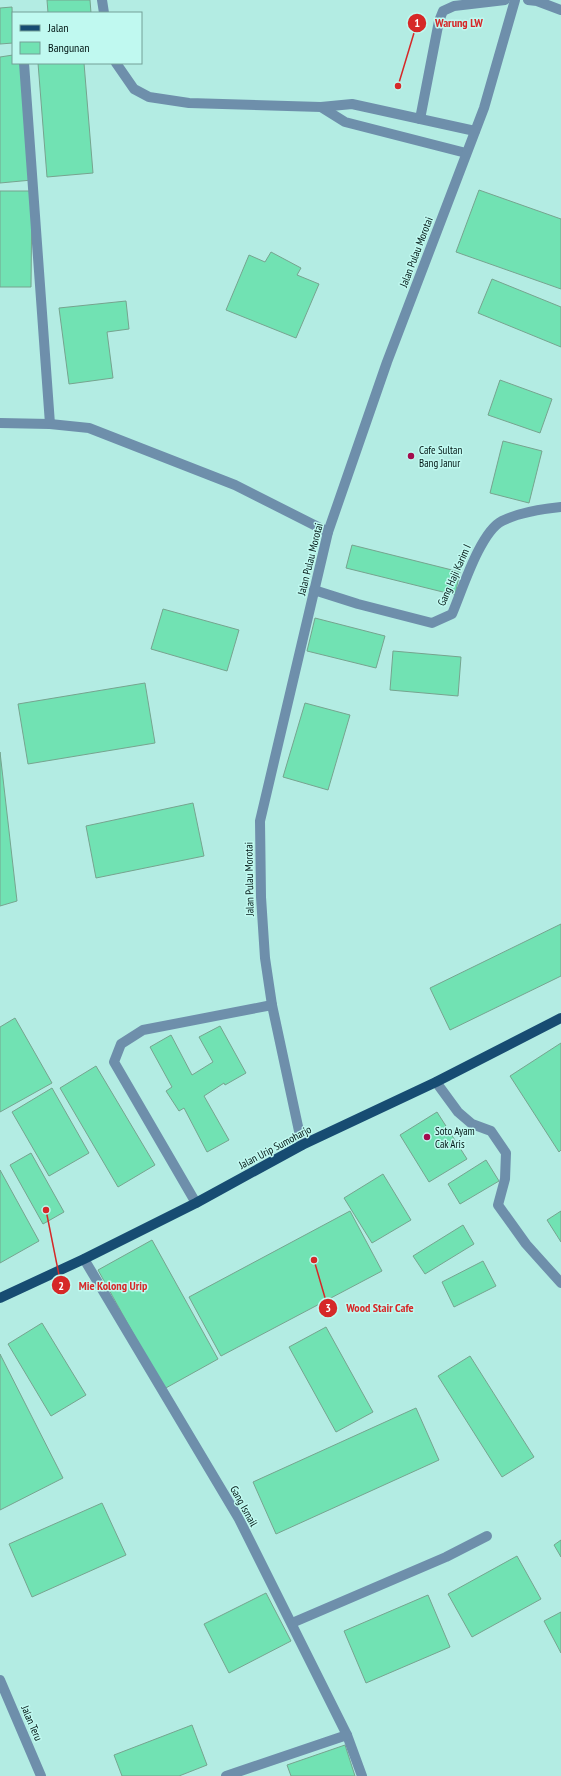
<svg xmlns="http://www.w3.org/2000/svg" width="561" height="1776" font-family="'PT Sans Narrow',sans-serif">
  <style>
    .building { fill: #71e2b3; stroke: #76a48f }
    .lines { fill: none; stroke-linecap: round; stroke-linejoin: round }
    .minor { stroke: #6e8fab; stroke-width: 10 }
    .major { stroke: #174c72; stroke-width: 10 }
    .poi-dot { fill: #a30d4d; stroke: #c0f9f0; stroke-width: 1.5 }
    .labels { text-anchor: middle; stroke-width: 3; stroke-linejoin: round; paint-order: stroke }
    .street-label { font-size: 11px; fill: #021715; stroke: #c0f9f0 }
    .poi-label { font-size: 11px; fill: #021715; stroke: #c0f9f0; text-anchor: start }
    .leader { fill: none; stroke: #d62828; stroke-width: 1.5 }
    .callout-dot { fill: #d62828; stroke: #c0f9f0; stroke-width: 1.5 }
    .mark-label { font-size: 12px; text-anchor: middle; font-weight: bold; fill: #fff }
    .callout-label { font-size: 12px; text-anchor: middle; font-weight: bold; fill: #d62828; stroke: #c0f9f0; stroke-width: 3; stroke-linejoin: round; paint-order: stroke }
  </style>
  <rect width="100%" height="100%" fill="#b3ece3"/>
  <!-- building -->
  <g class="building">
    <path d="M47 0H90L91 13H48Z"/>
    <path d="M12 7 13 43 0 44V8Z"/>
    <path d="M13 55V63H22L32 180 0 183V57Z"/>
    <path d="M38 63H84L93 173 47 177Z"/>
    <path d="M479 190 561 219V289L456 252Z"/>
    <path d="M0 191H32L31 287H0Z"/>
    <path d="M271 252 301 268 297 275 319 284 296 338 226 310 249 255 265 262Z"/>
    <path d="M492 279 561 307V347L478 313Z"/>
    <path d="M126 301 129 329 107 332 113 378 69 384 59 308Z"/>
    <path d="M500 380 552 399 540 433 488 415Z"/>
    <path d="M503 441 542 451 529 503 490 493Z"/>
    <path d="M352 545 460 572 455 595 346 568Z"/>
    <path d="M163 609 239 630 227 671 151 649Z"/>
    <path d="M315 618 385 636 376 668 307 651Z"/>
    <path d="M393 651 461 657 458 696 390 690Z"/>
    <path d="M145 683 155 743 28 764 18 704Z"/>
    <path d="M305 703 350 715 328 790 283 777Z"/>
    <path d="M0 752 17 901 0 906Z"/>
    <path d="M193 803 204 856 96 878 86 826Z"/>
    <path d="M561 924V976L450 1030 430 988Z"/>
    <path d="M15 1018 52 1083 0 1112V1027Z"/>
    <path d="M220 1026 246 1073 225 1085 224 1083 204 1096 229 1140 207 1152 184 1108 179 1111 166 1091 172 1087 150 1047 171 1035 192 1075 213 1062 199 1037Z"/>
    <path d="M561 1043V1150L559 1152 510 1076Z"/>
    <path d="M96 1066 155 1165 118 1187 60 1088Z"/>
    <path d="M52 1088 89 1153 49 1176 12 1112Z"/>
    <path d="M437 1112 467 1159 429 1182 400 1135Z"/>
    <path d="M31 1153 64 1212 43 1224 10 1165Z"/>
    <path d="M486 1160 499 1181 460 1204 448 1184Z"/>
    <path d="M0 1170 39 1241 0 1263Z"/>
    <path d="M383 1174 411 1220 372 1243 344 1198Z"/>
    <path d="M350 1211 382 1271 221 1356 189 1297Z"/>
    <path d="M561 1211V1242L547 1220Z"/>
    <path d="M463 1225 474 1244 425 1274 413 1256Z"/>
    <path d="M152 1240 218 1359 164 1389 98 1270Z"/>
    <path d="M483 1261 496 1286 454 1307 442 1282Z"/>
    <path d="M42 1323 86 1395 51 1416 8 1344Z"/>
    <path d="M326 1327 373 1412 336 1432 289 1347Z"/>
    <path d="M0 1354 63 1478 0 1510Z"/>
    <path d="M470 1356 534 1457 502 1477 438 1376Z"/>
    <path d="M416 1408 439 1460 276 1534 253 1482Z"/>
    <path d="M102 1503 126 1555 32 1597 9 1544Z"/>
    <path d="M561 1540V1557L554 1545Z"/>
    <path d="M517 1556 541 1599 472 1637 448 1594Z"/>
    <path d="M266 1593 291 1641 229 1673 204 1624Z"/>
    <path d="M428 1595 450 1647 366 1683 344 1631Z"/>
    <path d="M561 1612V1653L544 1621Z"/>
    <path d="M192 1725 207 1765 179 1776H122L114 1755Z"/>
    <path d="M345 1745 355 1776H291L287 1765Z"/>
  </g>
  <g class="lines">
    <!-- minor -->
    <g class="minor">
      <path d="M102 0 104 13"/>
      <path d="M528 0 537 1 561 10"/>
      <path d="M24 63 50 424"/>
      <path d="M116 63 134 89 149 97 189 103 321 107 345 122 466 153"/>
      <path d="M321 107 352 104 475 131"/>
      <path d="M420 119 439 21 443 11 454 6 505 0"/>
      <path d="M0 423 50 424 89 428 235 485 328 532"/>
      <path d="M314 590 358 604 432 623 452 614C462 591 480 532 502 521 520 512 541 509 561 507"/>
      <path d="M436 1082 458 1112 472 1124 491 1131 506 1153 505 1179 498 1205 526 1244 561 1283"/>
      <path d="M302 1145 272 1005 265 958 261 897 260 821 328 532 387 362 484 108 515 0"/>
      <path d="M196 1203 114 1062 121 1044 143 1030 272 1005"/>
      <path d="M84 1259 239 1519 347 1735 362 1776"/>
      <path d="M292 1623 446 1557 487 1536"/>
      <path d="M0 1680 41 1776"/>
      <path d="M226 1776 347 1735"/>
    </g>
    <!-- major -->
    <path class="major" d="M0 1298 84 1259 196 1203 302 1145 436 1082 561 1018"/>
  </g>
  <!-- markers -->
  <g class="poi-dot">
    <circle cx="411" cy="456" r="4"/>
    <circle cx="427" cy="1137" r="4"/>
  </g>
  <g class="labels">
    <!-- street labels -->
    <g class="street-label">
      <text transform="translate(416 252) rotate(-69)" y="4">Jalan Pulau Morotai</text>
      <text transform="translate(310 559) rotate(-76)" y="4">Jalan Pulau Morotai</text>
      <text transform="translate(454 575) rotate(-66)" y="4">Gang Haji Karim I</text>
      <text transform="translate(249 879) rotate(-91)" y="4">Jalan Pulau Morotai</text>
      <text transform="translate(275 1147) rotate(-28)" y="4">Jalan Urip Sumoharjo</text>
      <text transform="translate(244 1506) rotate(61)" y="4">Gang Ismail</text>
      <text transform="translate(32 1723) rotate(67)" y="4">Jalan Teru</text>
    </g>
    <!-- poi labels -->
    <g class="poi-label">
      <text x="419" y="454">Cafe Sultan<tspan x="419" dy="13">Bang Janur</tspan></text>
      <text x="435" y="1135">Soto Ayam<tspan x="435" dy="13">Cak Aris</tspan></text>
    </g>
  </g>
  <!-- callouts -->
  <path class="leader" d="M398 86L417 23M46 1210L61 1285M314 1260L328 1308"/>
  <g class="callout-dot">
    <circle cx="398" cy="86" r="4"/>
    <circle cx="46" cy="1210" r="4"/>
    <circle cx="314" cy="1260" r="4"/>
    <circle cx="417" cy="23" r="10"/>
    <circle cx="61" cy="1285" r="10"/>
    <circle cx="328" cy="1308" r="10"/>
  </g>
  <g class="mark-label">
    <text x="417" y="27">1</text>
    <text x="61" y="1290">2</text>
    <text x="328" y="1312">3</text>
  </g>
  <g class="callout-label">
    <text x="459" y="27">Warung LW</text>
    <text x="113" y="1290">Mie Kolong Urip</text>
    <text x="380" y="1312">Wood Stair Cafe</text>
  </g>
  <!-- legend -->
  <rect x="12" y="12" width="130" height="52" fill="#c0f9f0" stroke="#749f98"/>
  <rect x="20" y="25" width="20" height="6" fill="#174c72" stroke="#749f98"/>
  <text x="48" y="32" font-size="12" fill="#021715">Jalan</text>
  <rect x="20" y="42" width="20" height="12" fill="#71e2b3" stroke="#749f98"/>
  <text x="48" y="52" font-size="12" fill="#021715">Bangunan</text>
</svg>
